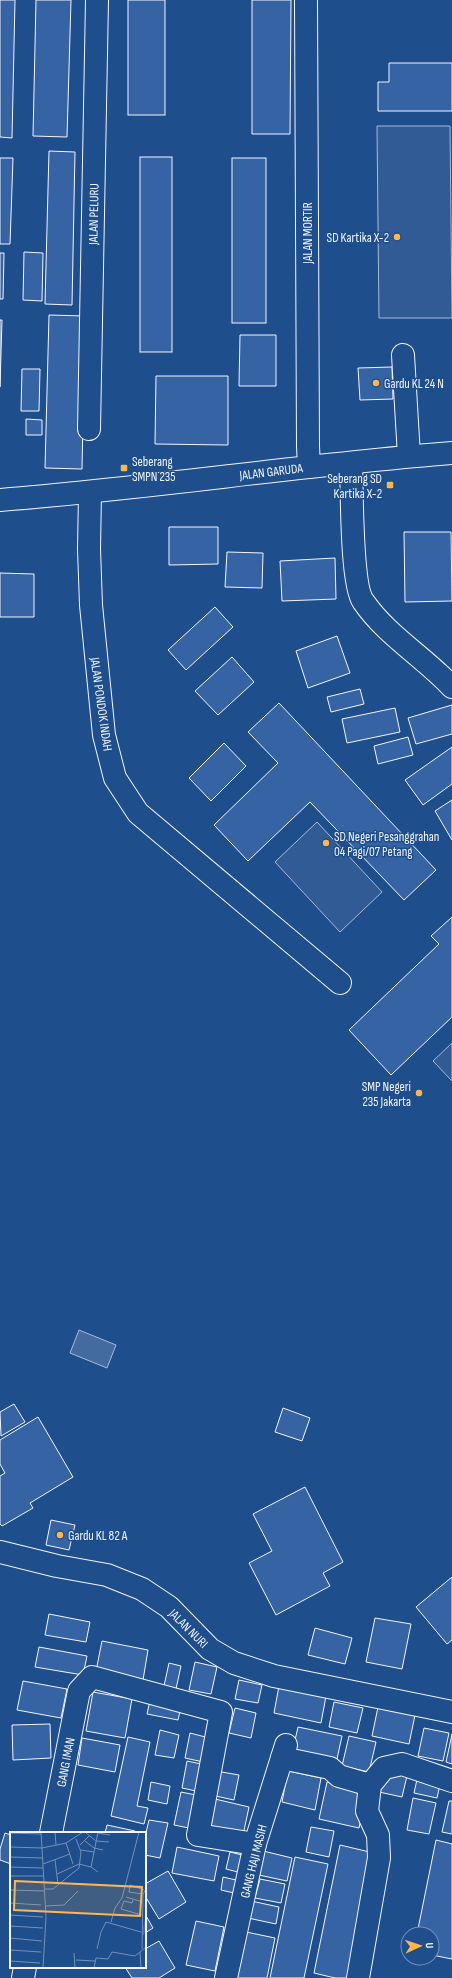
<svg xmlns="http://www.w3.org/2000/svg" width="452" height="1978" font-family="'Sofia Sans Condensed',sans-serif">
  <style>
    .green { fill: #305b95; stroke: #a8bbd7 }
    .water { fill: #446ba0; stroke: #a8bbd7 }
    .building { fill: #3563a3; stroke: #f2f6ff }
    .lines { fill: none; stroke-linecap: round; stroke-linejoin: round }
    .minor-casing { stroke: #f2f6ff; stroke-width: 24 }
    .minor { stroke: #1f4e8c; stroke-width: 22 }
    .poi-dot { fill: #ffb74d; stroke: #1f4e8c; stroke-width: 1.5 }
    .labels { text-anchor: middle; stroke-width: 3; stroke-linejoin: round; paint-order: stroke }
    .street-label { font-size: 13px; fill: #f2f6ff; stroke: #1f4e8c }
    .poi-label { font-size: 13px; fill: #f2f6ff; stroke: #1f4e8c; text-anchor: start }
    .inset-river { fill: none; stroke: #446ba0; stroke-width: 2 }
    .inset-road { fill: none; stroke: #7391ba; stroke-width: 1 }
    .view { fill: #ffb74d; fill-opacity: 0.15; stroke: #ffb74d; stroke-width: 2 }
    .inset-edge { fill: none; stroke: #f2f6ff; stroke-width: 2 }
  </style>
  <rect width="100%" height="100%" fill="#1f4e8c"/>
  <!-- green -->
  <g class="green">
    <path d="M377 126H450L452 318H379Z"/>
    <path d="M317 822 382 892 340 932 275 862Z"/>
    <path d="M452 1043V1081L433 1061Z"/>
  </g>
  <!-- water -->
  <path class="water" d="M79 1330 116 1345 107 1368 70 1353Z"/>
  <!-- building -->
  <g class="building">
    <path d="M0 0H15L12 138 0 137Z"/>
    <path d="M36 0H71L67 137 33 136Z"/>
    <rect x="128" y="0" width="37" height="115"/>
    <path d="M252 0H291L290 134H252Z"/>
    <path d="M389 63H452V111H378V82H389Z"/>
    <path d="M49 151 75 152 72 305 45 304Z"/>
    <rect x="140" y="157" width="32" height="195"/>
    <path d="M0 158H13L10 244H0Z"/>
    <rect x="232" y="158" width="34" height="165"/>
    <path d="M24 252 43 253 42 301 23 300Z"/>
    <path d="M0 253H4L3 299H0Z"/>
    <path d="M49 315 85 316 82 469 45 468Z"/>
    <path d="M0 320H2L0 387Z"/>
    <path d="M240 335H276V386H239Z"/>
    <path d="M392 367 393 399 360 400 358 368Z"/>
    <path d="M22 369H40L39 411H21Z"/>
    <path d="M156 376H228V445L155 444Z"/>
    <path d="M26 419 42 420V435H26Z"/>
    <path d="M169 527H218V564L169 565Z"/>
    <path d="M404 532H451L452 601 405 602Z"/>
    <path d="M227 552 263 553 262 588 225 587Z"/>
    <path d="M335 558 336 599 282 601 280 561Z"/>
    <path d="M0 573 34 574V617H0Z"/>
    <path d="M215 607 233 627 186 670 168 650Z"/>
    <path d="M337 636 350 673 308 688 296 651Z"/>
    <path d="M232 657 254 682 218 715 195 691Z"/>
    <path d="M360 689 364 704 331 712 327 697Z"/>
    <path d="M279 703 436 870 404 900 310 802 248 861 214 825 278 763 248 732Z"/>
    <path d="M452 705V734L416 744 408 718Z"/>
    <path d="M395 708 400 732 347 743 342 719Z"/>
    <path d="M408 737 413 755 378 764 374 746Z"/>
    <path d="M224 743 246 766 211 801 189 778Z"/>
    <path d="M452 747V784L423 805 405 780Z"/>
    <path d="M452 800V840L435 811Z"/>
    <path d="M452 917V1017L391 1075 349 1030 439 944 431 936Z"/>
    <path d="M14 1404 25 1422 1 1436 0 1412Z"/>
    <path d="M283 1408 310 1418 302 1441 275 1432Z"/>
    <path d="M38 1417 73 1477 30 1503 33 1508 2 1526 0 1524V1476L5 1473 0 1464V1440Z"/>
    <path d="M305 1487 343 1562 323 1573 330 1586 276 1615 249 1563 272 1551 253 1514Z"/>
    <path d="M51 1520 75 1525 69 1550 46 1545Z"/>
    <path d="M452 1577V1640L447 1644 416 1607Z"/>
    <path d="M49 1614 90 1622 86 1642 45 1635Z"/>
    <path d="M375 1618 411 1624 402 1669 366 1662Z"/>
    <path d="M315 1628 352 1638 345 1664 308 1655Z"/>
    <path d="M102 1641 148 1650 143 1680 96 1671Z"/>
    <path d="M39 1647 87 1656 83 1675 35 1667Z"/>
    <path d="M195 1662 217 1667 211 1694 189 1690Z"/>
    <path d="M169 1663 181 1666 176 1689 164 1686Z"/>
    <path d="M239 1680 262 1685 258 1703 235 1699Z"/>
    <path d="M23 1681 67 1689 61 1718 17 1710Z"/>
    <path d="M279 1686 326 1696 321 1723 274 1713Z"/>
    <path d="M93 1692 132 1699 125 1738 86 1731Z"/>
    <path d="M151 1696 182 1702 178 1720 147 1714Z"/>
    <path d="M334 1702 363 1708 357 1733 329 1727Z"/>
    <path d="M378 1707 415 1715 409 1744 372 1736Z"/>
    <path d="M235 1708 256 1713 251 1738 229 1733Z"/>
    <path d="M50 1724 51 1758 13 1760 12 1725Z"/>
    <path d="M298 1727 342 1736 337 1759 293 1749Z"/>
    <path d="M424 1728 449 1733 443 1761 418 1756Z"/>
    <path d="M160 1730 179 1735 174 1758 155 1755Z"/>
    <path d="M190 1733 213 1739 208 1763 185 1758Z"/>
    <path d="M452 1734V1764L446 1762Z"/>
    <path d="M349 1736 376 1742 369 1772 342 1766Z"/>
    <path d="M128 1737 150 1742 137 1806 148 1808 144 1824 111 1816Z"/>
    <path d="M82 1738 120 1745 115 1772 78 1765Z"/>
    <path d="M187 1761 206 1765 201 1792 182 1788Z"/>
    <path d="M216 1771 239 1775 234 1800 211 1795Z"/>
    <path d="M288 1771 321 1778 315 1810 282 1802Z"/>
    <path d="M384 1771 407 1776 402 1797 379 1792Z"/>
    <path d="M418 1775 441 1780 437 1798 414 1793Z"/>
    <path d="M151 1782 170 1786 167 1804 148 1800Z"/>
    <path d="M327 1782 367 1790 359 1828 319 1819Z"/>
    <path d="M181 1792 201 1796 194 1829 174 1825Z"/>
    <path d="M413 1798 436 1803 429 1834 407 1830Z"/>
    <path d="M215 1799 249 1807 242 1840 207 1832Z"/>
    <path d="M449 1801H452V1834L442 1832Z"/>
    <path d="M149 1820 168 1823 160 1858 145 1855V1837Z"/>
    <path d="M107 1825 135 1831V1833H105Z"/>
    <path d="M311 1827 334 1831 329 1857 306 1852Z"/>
    <path d="M5 1833 11 1835V1864L0 1860V1849Z"/>
    <path d="M436 1840 452 1844V1959L432 1955V1934H417Z"/>
    <path d="M340 1845 374 1853 348 1978H335L314 1973Z"/>
    <path d="M177 1847 219 1856 214 1881 172 1873Z"/>
    <path d="M259 1850 292 1858 287 1881 254 1874Z"/>
    <path d="M230 1852 242 1855 238 1872 226 1869Z"/>
    <path d="M295 1857 328 1864 304 1978H270Z"/>
    <path d="M168 1871 186 1902 159 1919 145 1896V1884Z"/>
    <path d="M223 1877 236 1880 234 1893 221 1890Z"/>
    <path d="M260 1879 285 1884 281 1903 255 1898Z"/>
    <path d="M251 1901 279 1907 276 1924 248 1918Z"/>
    <path d="M145 1914 153 1928 145 1933Z"/>
    <path d="M196 1921 224 1927 215 1971 186 1965Z"/>
    <path d="M246 1932 275 1938 267 1978H237Z"/>
    <path d="M159 1941 175 1968 159 1978H132L125 1967H145V1949Z"/>
  </g>
  <g class="lines">
    <defs>
      <g id="minor">
        <path d="M306 0 308 446 309 467"/>
        <path d="M403 355 409 456"/>
        <path d="M89 429 97 0"/>
        <path d="M351 463C352 488 351 584 363 601 386 635 424 657 452 687"/>
        <path d="M90 493 89 549 91 605 104 735 115 778 138 813 340 983"/>
        <path d="M0 500C151 488 301 465 452 453"/>
        <path d="M0 1552 57 1566 107 1575 142 1589 169 1607 210 1649 234 1663 274 1676 452 1712"/>
        <path d="M282 1758 330 1768 339 1776 370 1785"/>
        <path d="M51 1833 79 1691 92 1677 221 1712 198 1835 255 1844"/>
        <path d="M23 1978 25 1967"/>
        <path d="M226 1978 255 1844 286 1745"/>
        <path d="M358 1978 379 1858 378 1835 367 1811 370 1785 384 1768 402 1764 452 1781"/>
      </g>
    </defs>
    <!-- minor casing -->
    <use href="#minor" class="minor-casing"/>
    <!-- minor -->
    <use href="#minor" class="minor"/>
  </g>
  <!-- markers -->
  <g class="poi-dot">
    <circle cx="397" cy="237" r="4"/>
    <circle cx="376" cy="383" r="4"/>
    <rect x="120" y="464" width="8" height="8" rx="2"/>
    <rect x="386" y="481" width="8" height="8" rx="2"/>
    <circle cx="326" cy="843" r="4"/>
    <circle cx="419" cy="1093" r="4"/>
    <circle cx="60" cy="1535" r="4"/>
  </g>
  <g class="labels">
    <!-- street labels -->
    <g class="street-label">
      <text transform="translate(93 214) rotate(-89)" y="5">JALAN PELURU</text>
      <text transform="translate(307 233) rotate(-90)" y="5">JALAN MORTIR</text>
      <text transform="translate(271 471) rotate(-7)" y="5">JALAN GARUDA</text>
      <text transform="translate(102 704) rotate(82)" y="5">JALAN PONDOK INDAH</text>
      <text transform="translate(189 1628) rotate(45)" y="5">JALAN NURI</text>
      <text transform="translate(65 1762) rotate(-79)" y="5">GANG IMAN</text>
      <text transform="translate(253 1861) rotate(-76)" y="5">GANG HAJI MASIH</text>
    </g>
    <!-- poi labels -->
    <g class="poi-label">
      <text x="389" y="242" text-anchor="end">SD Kartika X-2</text>
      <text x="384" y="388">Gardu KL 24 N</text>
      <text x="132" y="466">Seberang<tspan x="132" dy="15">SMPN 235</tspan></text>
      <text x="382" y="483" text-anchor="end">Seberang SD<tspan x="382" dy="15">Kartika X-2</tspan></text>
      <text x="334" y="841">SD Negeri Pesanggrahan<tspan x="334" dy="15">04 Pagi/07 Petang</tspan></text>
      <text x="411" y="1091" text-anchor="end">SMP Negeri<tspan x="411" dy="15">235 Jakarta</tspan></text>
      <text x="68" y="1540">Gardu KL 82 A</text>
    </g>
  </g>
  <!-- overview -->
  <g transform="translate(10 1832)">
    <rect width="136" height="136" fill="#1f4e8c"/>
    <path class="inset-river" d="M133 103 136 86"/>
    <path class="inset-road" d="M31 0 36 85 33 136M45 0 46 13M75 0 86 9 99 10M0 1 31 2M88 1 100 3M75 9 84 16 93 18M56 11 63 32M70 13 79 4M0 15 32 16 56 11 73 0M71 18 84 20M0 25 32 26M45 28 48 52M33 32 60 22M0 35 33 36M81 35 88 0M47 42 69 32 81 35 88 40M0 44H34M35 57H43L69 36 71 20 66 7M0 58 35 59M132 62 119 60 120 53 134 58M116 65 133 70M123 68 122 71 114 69 111 77 132 83M0 71 31 73M35 74 54 73 68 59M0 83 33 85M101 90 105 76 112 66 129 0M0 94 33 96M0 106 32 109M87 117 91 100 96 90 131 100M132 117 133 62 136 57M0 118 31 120M64 121 65 136M66 128 85 129M0 129 30 131M84 136 86 126 98 127 102 120 125 124 130 120M131 136 130 120 136 115"/>
    <path class="view" d="M5 49 132 55 130 84 4 78Z"/>
    <rect width="136" height="136" class="inset-edge"/>
  </g>
  <!-- north arrow -->
  <g transform="translate(420 1946) rotate(87)"><circle r="19" fill="#1f4e8c" stroke="#7391ba"/>
  <path d="M0-3L7 15L0 10L-7 15Z" fill="#ffb74d"/>
  <text y="-6" font-size="11" font-weight="bold" text-anchor="middle" fill="#f2f6ff">U</text>
  </g>
</svg>
